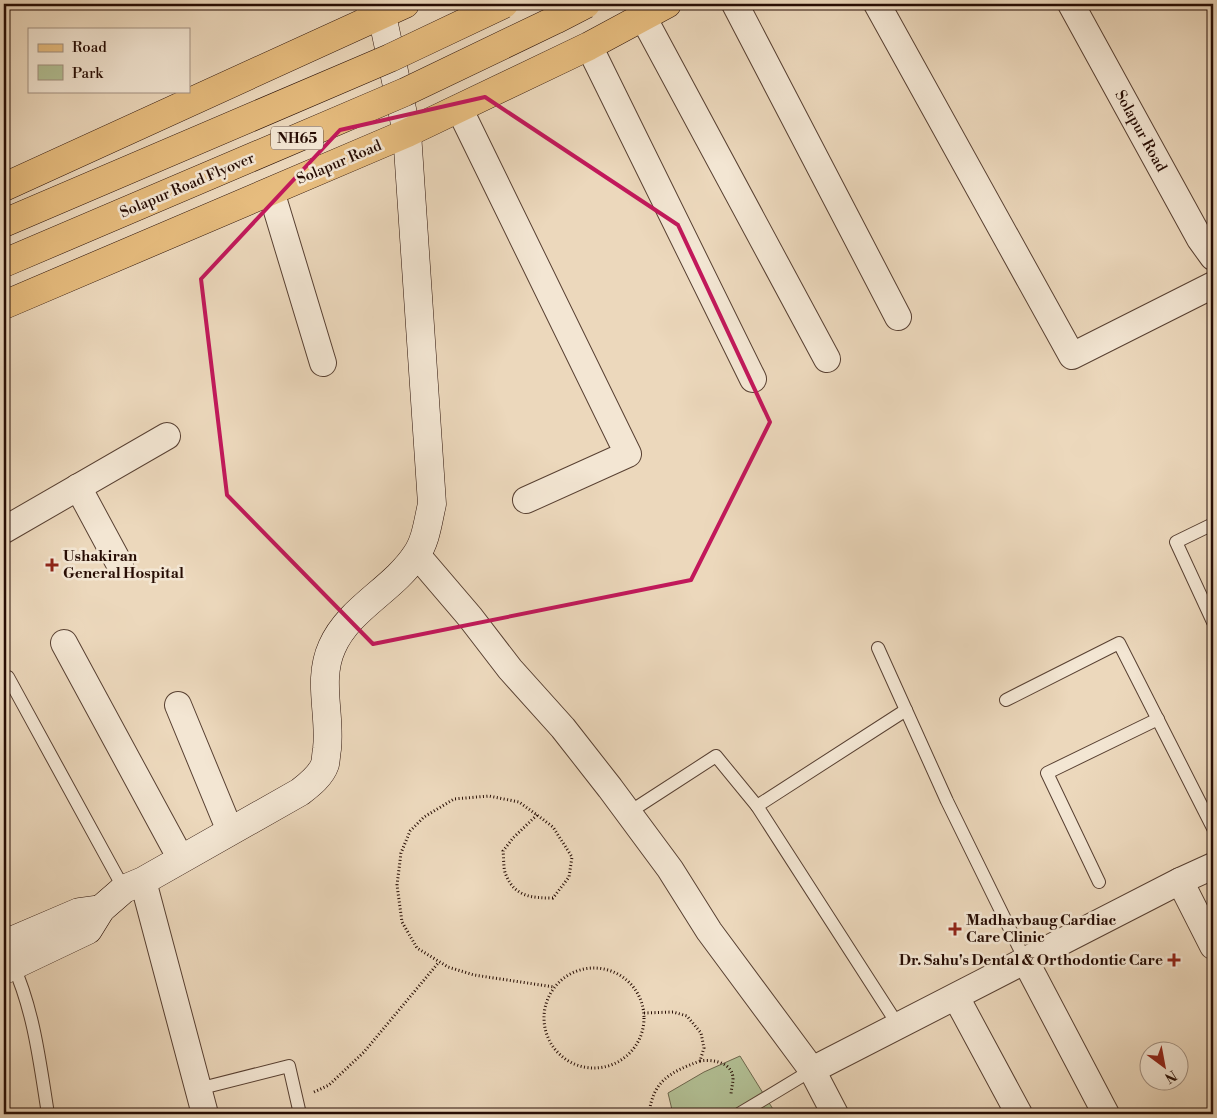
<svg xmlns="http://www.w3.org/2000/svg" width="1217" height="1118" font-family="'Libre Bodoni',serif">
  <style>
    .green { fill: #b2c095; stroke: #6c664c }
    .lines { fill: none; stroke-linecap: round; stroke-linejoin: round }
    .lane-casing { stroke: #584032; stroke-width: 14 }
    .street-casing { stroke: #584032; stroke-width: 28 }
    .secondary-casing { stroke: #270d04; stroke-width: 29 }
    .primary-casing { stroke: #270d04; stroke-width: 29 }
    .path { stroke: #270d04; stroke-width: 3; stroke-dasharray: 1 2.5; stroke-linecap: butt }
    .lane { stroke: #f3e6d3; stroke-width: 12 }
    .street { stroke: #f3e6d3; stroke-width: 26 }
    .secondary { stroke: #f3e6d3; stroke-width: 28 }
    .primary { stroke: #e6bc7e; stroke-width: 28 }
    .highway-bridge-casing { stroke: #270d04; stroke-width: 29; stroke-linecap: butt }
    .highway-bridge { stroke: #e6bc7e; stroke-width: 28 }
    .marked { fill: none; stroke: #c2185b; stroke-width: 4; stroke-linejoin: round }
    .poi-dot { fill: #8f2418; stroke: #f3e6d3; stroke-width: 2 }
    .labels { text-anchor: middle; stroke-width: 5; stroke-linejoin: round; paint-order: stroke }
    .shield { fill: #f3e6d3; stroke: #644e42; stroke-width: 1 }
    .shield-label { font-size: 14px; font-weight: bold; fill: #270d04 }
    .street-label { font-size: 15px; fill: #270d04; stroke: #f3e6d3 }
    .poi-label { font-size: 15px; font-weight: bold; fill: #270d04; stroke: #f3e6d3; text-anchor: start }
  </style>
  <rect width="100%" height="100%" fill="#ecd8bc"/>
  <filter id="stains"><feTurbulence type="fractalNoise" baseFrequency=".004" numOctaves="4"/><feColorMatrix values="0 0 0 0 .2 0 0 0 0 .09 0 0 0 0 .02 0 0 0 .5 -.17"/></filter>
  <radialGradient id="worn" r=".72"><stop offset=".6" stop-color="#630" stop-opacity="0"/><stop offset="1" stop-color="#630" stop-opacity=".3"/></radialGradient>
  <!-- green -->
  <path class="green" d="M740 1056 776 1114H673L668 1093 704 1072Z"/>
  <g class="lines">
    <defs>
      <g id="lane">
        <path d="M1213 524 1176 542 1213 622"/>
        <path d="M878 648 947 801 1025 960"/>
        <path d="M8 677 124 889"/>
        <path d="M1006 700 1119 643 1213 828"/>
        <path d="M628 813 716 756 757 806"/>
        <path d="M1099 882 1047 773 1158 719"/>
        <path d="M13 965C34 1011 40 1064 48 1114"/>
        <path d="M898 1025 757 806 906 710"/>
        <path d="M198 1089 289 1066 300 1114"/>
        <path d="M739 1114 812 1070"/>
      </g>
      <g id="street">
        <path d="M735 4 898 317"/>
        <path d="M877 4 1072 356 1213 285"/>
        <path d="M1071 4 1200 239 1213 257"/>
        <path d="M643 17 827 359"/>
        <path d="M589 46 753 379"/>
        <path d="M459 108 628 454 526 500"/>
        <path d="M271 191 323 363"/>
        <path d="M78 487 120 565"/>
        <path d="M4 530 167 436"/>
        <path d="M417 555 470 617 510 669 563 728 610 788 670 869 709 931 812 1070 835 1114"/>
        <path d="M64 643 181 859"/>
        <path d="M178 705 230 831"/>
        <path d="M143 881 205 1114"/>
        <path d="M1180 881 1213 946"/>
        <path d="M1025 960 1106 1114"/>
        <path d="M956 997 1019 1114"/>
        <path d="M812 1070 1180 881 1213 866"/>
      </g>
      <g id="secondary">
        <path d="M4 944 79 912 101 909"/>
        <path d="M4 970 88 930 101 909 124 889 143 881 300 792C309 785 321 776 325 764 326 760 326 754 327 749 331 715 317 680 332 647 349 608 393 590 416 555 426 541 428 521 432 504L407 133 382 15 369 4"/>
      </g>
      <g id="primary">
        <path d="M4 187 405 4"/>
        <path d="M4 305 407 133 589 46 667 4"/>
      </g>
    </defs>
    <!-- lane casing -->
    <use href="#lane" class="lane-casing"/>
    <!-- street casing -->
    <use href="#street" class="street-casing"/>
    <!-- secondary casing -->
    <use href="#secondary" class="secondary-casing"/>
    <!-- primary casing -->
    <use href="#primary" class="primary-casing"/>
    <!-- path -->
    <g class="path">
      <path d="M537 815 513 838 503 851C504 858 503 869 506 875 515 897 532 898 553 898L569 877 572 857 553 827 537 815 519 802 489 796 454 799 424 817 410 831 401 853 397 885 402 922 417 948 448 967 474 975 554 987"/>
      <circle cx="594" cy="1018" r="50"/>
      <path d="M644 1013 673 1012 687 1016 701 1033 704 1048 700 1061C671 1072 653 1080 649 1114"/>
      <path d="M700 1061C712 1059 732 1062 733 1078 733 1084 731 1090 731 1095"/>
      <path d="M314 1092 329 1085 364 1052 439 962"/>
    </g>
    <!-- lane -->
    <use href="#lane" class="lane"/>
    <!-- street -->
    <use href="#street" class="street"/>
    <!-- secondary -->
    <use href="#secondary" class="secondary"/>
    <!-- primary -->
    <use href="#primary" class="primary"/>
    <defs>
      <g id="highway-bridge">
        <path d="M4 223 390 58 504 4"/>
        <path d="M4 263 405 92 555 20 586 4"/>
      </g>
    </defs>
    <!-- highway-bridge casing -->
    <use href="#highway-bridge" class="highway-bridge-casing"/>
    <!-- highway-bridge -->
    <use href="#highway-bridge" class="highway-bridge"/>
  </g>
  <!-- marked area -->
  <path class="marked" d="M485 97 678 225 770 422 691 580 373 644 227 495 201 279 340 130Z"/>
  <!-- markers -->
  <g class="poi-dot">
    <path d="M49.5 557.5h5v5h5v5h-5v5h-5v-5h-5v-5h5z"/>
    <path d="M952.5 921.5h5v5h5v5h-5v5h-5v-5h-5v-5h5z"/>
    <path d="M1171.5 952.5h5v5h5v5h-5v5h-5v-5h-5v-5h5z"/>
  </g>
  <g class="labels">
    <!-- shield labels -->
    <rect class="shield" x="271" y="126.5" width="52" height="23" rx="4"/>
    <g class="shield-label">
      <text x="297" y="143">NH65</text>
    </g>
    <!-- street labels -->
    <g class="street-label">
      <text transform="translate(1141 131) rotate(61)" y="5">Solapur Road</text>
      <text transform="translate(339 162) rotate(-23)" y="5">Solapur Road</text>
      <text transform="translate(187 185) rotate(-23)" y="5">Solapur Road Flyover</text>
    </g>
    <!-- poi labels -->
    <g class="poi-label">
      <text x="63" y="561">Ushakiran<tspan x="63" dy="17">General Hospital</tspan></text>
      <text x="966" y="925">Madhavbaug Cardiac<tspan x="966" dy="17">Care Clinic</tspan></text>
      <text x="1163" y="965" text-anchor="end">Dr. Sahu's Dental &amp; Orthodontic Care</text>
    </g>
  </g>
  <!-- margin -->
  <rect width="1217" height="1118" fill="none" stroke="#ecd8bc" stroke-width="20"/>
  <rect x="5" y="5" width="1207" height="1108" fill="none" stroke="#270d04" stroke-width="2.5"/>
  <rect x="10" y="10" width="1197" height="1098" fill="none" stroke="#270d04"/>
  <!-- legend -->
  <rect x="28" y="28" width="162" height="65" fill="#f3e6d3" stroke="#a18f80"/>
  <rect x="38" y="44" width="25" height="8" fill="#e6bc7e" stroke="#a18f80"/>
  <text x="72" y="52" font-size="15" fill="#270d04">Road</text>
  <rect x="38" y="65" width="25" height="15" fill="#b2c095" stroke="#a18f80"/>
  <text x="72" y="78" font-size="15" fill="#270d04">Park</text>
  <!-- north arrow -->
  <g transform="translate(1164 1066) rotate(148)"><circle r="24" fill="#f3e6d3" stroke="#a18f80"/>
  <path d="M0-4L9 19L0 12L-9 19Z" fill="#8f2418"/>
  <text y="-8" font-size="14" font-weight="bold" text-anchor="middle" fill="#270d04">N</text>
  </g>
  <rect width="100%" height="100%" filter="url(#stains)"/>
  <rect width="100%" height="100%" fill="url(#worn)"/>
</svg>
